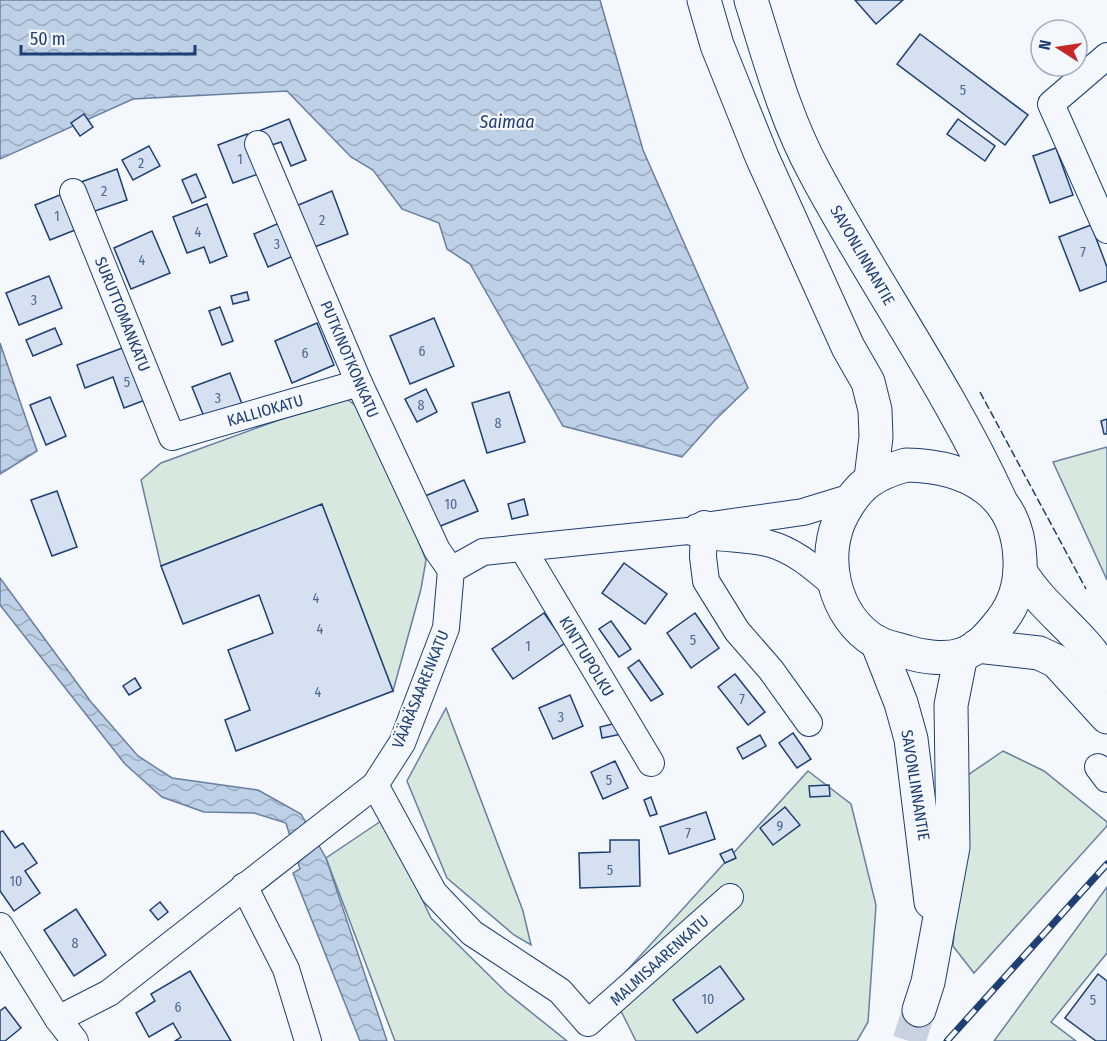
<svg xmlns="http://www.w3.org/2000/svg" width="1107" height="1041" font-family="'Fira Sans Condensed',sans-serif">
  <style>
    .grass { fill: #d7e8df; stroke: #687fa3; stroke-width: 1.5 }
    .water { fill: url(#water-waves); stroke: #687fa3; stroke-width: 1.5 }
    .building { fill: #d5e0f0; stroke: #1d3f73; stroke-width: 1.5 }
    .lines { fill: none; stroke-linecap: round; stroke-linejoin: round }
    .highway-tunnel { stroke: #c9d2e0; stroke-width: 33; stroke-dasharray: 33 16; stroke-linecap: butt }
    .minor-casing { stroke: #1d3f73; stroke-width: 28 }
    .major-casing { stroke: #1d3f73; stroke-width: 35 }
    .highway-casing { stroke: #1d3f73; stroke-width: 35 }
    .minor { stroke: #f4f7fb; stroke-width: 26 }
    .major { stroke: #f4f7fb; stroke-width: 33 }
    .highway { stroke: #f4f7fb; stroke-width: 33 }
    .rail-casing { stroke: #1d3f73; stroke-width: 7 }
    .rail { stroke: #f4f7fb; stroke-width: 4.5; stroke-dasharray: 14; stroke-linecap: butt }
    .fence { stroke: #1d3f73; stroke-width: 1.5; stroke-dasharray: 8 3; stroke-linecap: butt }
    .labels { text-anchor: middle; stroke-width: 4.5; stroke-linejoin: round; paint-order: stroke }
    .number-label { font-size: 14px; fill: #4b6792 }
    .street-label { font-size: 16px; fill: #1d3f73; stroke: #f4f7fb }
    .water-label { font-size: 18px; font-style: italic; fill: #1d3f73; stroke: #f4f7fb }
  </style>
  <defs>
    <pattern id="water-waves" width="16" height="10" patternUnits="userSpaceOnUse" patternTransform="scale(1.5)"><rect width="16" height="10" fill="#bed0e5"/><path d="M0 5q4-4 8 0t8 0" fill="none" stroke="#9aaabe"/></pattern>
  </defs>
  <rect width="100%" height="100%" fill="#f4f7fb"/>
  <!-- grass -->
  <g class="grass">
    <path d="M347 399 370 417 426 560 421 589 393 691 322 505 161 566 141 480 161 463 328 402Z"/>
    <path d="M1107 447V580L1053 462Z"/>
    <path d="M446 708 523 911 531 945 514 935 447 878 407 781Z"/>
    <path d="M1003 751 1044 771 1107 822V826L974 973 953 946 968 775Z"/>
    <path d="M808 771 851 804 876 905 868 1022 857 1041H636L610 989Z"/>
    <path d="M384 819 431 918 507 993 567 1041H395L326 858Z"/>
    <path d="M1107 887V953L1051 1022 1076 1041H994Z"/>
  </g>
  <!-- water -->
  <g class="water">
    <path d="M0 0H600L643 150 748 388 715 420 682 457 563 426 470 264 447 249 439 223 402 209 373 170 351 157 287 91 133 99 0 159Z"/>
    <path d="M0 343 37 451 0 474Z"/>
    <path d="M0 578 91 702 138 756 172 778 258 790 301 814 326 858 387 1041H360L293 873 300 869 286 823 254 813 204 812 162 797 125 764 0 605Z"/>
  </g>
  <!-- building -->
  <g class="building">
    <path d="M855 0H903L876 24Z"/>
    <path d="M920 34 1028 115 1005 145 897 64Z"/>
    <path d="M84 114 93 127 80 136 71 123Z"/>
    <path d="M289 119 306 160 291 166 281 142 266 147 259 131Z"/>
    <path d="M958 119 995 146 985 161 947 134Z"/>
    <path d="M247 134 261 173 233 183 218 145Z"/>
    <path d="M149 146 160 166 133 180 122 160Z"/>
    <path d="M1056 148 1073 195 1050 203 1033 156Z"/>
    <path d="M117 169 127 200 92 212 81 182Z"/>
    <path d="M196 174 206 197 192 203 182 180Z"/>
    <path d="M332 191 348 234 312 248 296 206Z"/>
    <path d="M65 193 80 228 50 240 35 205Z"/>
    <path d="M207 204 227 256 210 263 204 247 187 253 173 217Z"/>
    <path d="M286 220 300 253 268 267 254 234Z"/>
    <path d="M1091 225 1107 267V281L1080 291 1059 237Z"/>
    <path d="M152 231 170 273 131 289 114 248Z"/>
    <path d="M49 276 62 308 19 325 6 293Z"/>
    <path d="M247 292 249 300 233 304 231 296Z"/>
    <path d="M220 307 233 341 222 345 209 311Z"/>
    <path d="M434 318 454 366 410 384 390 336Z"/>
    <path d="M317 323 334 365 292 383 275 341Z"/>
    <path d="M55 328 62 344 33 356 26 340Z"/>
    <path d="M125 347 145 400 124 408 113 377 85 388 77 365Z"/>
    <path d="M230 373 244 409 207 424 192 387Z"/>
    <path d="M426 389 437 412 417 422 405 399Z"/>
    <path d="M509 392 525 442 487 453 472 403Z"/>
    <path d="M50 397 66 436 46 445 30 405Z"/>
    <path d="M1107 419V434H1104L1101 421Z"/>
    <path d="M464 480 478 511 438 527 425 496Z"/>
    <path d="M57 491 77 547 52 556 31 500Z"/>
    <path d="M524 499 528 515 512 519 508 504Z"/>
    <path d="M322 504 393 691 236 751 225 720 250 710 228 650 273 633 259 595 183 624 161 566Z"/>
    <path d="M624 563 667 594 645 624 602 593Z"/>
    <path d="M544 613 565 643 513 679 492 649Z"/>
    <path d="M695 613 719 648 691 668 667 633Z"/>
    <path d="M611 621 631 649 619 657 599 629Z"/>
    <path d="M639 660 663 694 651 701 628 668Z"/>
    <path d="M735 674 765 712 748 725 718 687Z"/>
    <path d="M135 678 141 688 129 695 123 686Z"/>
    <path d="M570 695 583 726 553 739 539 708Z"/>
    <path d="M625 721 627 733 602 738 600 727Z"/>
    <path d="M793 733 811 759 797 768 779 743Z"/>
    <path d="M760 735 766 746 743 759 737 748Z"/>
    <path d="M615 761 628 788 603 799 591 772Z"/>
    <path d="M829 785 830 796 810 797 809 786Z"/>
    <path d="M651 797 657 814 650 816 644 800Z"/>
    <path d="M785 807 800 825 773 845 760 828Z"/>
    <path d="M706 812 715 839 669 854 660 827Z"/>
    <path d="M3 831 15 848 23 843 37 863 25 871 40 893 14 911 0 891V832Z"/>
    <path d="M610 840H639L640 886 580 888 579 853 610 852Z"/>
    <path d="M732 849 736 858 725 863 720 854Z"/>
    <path d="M160 902 168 912 158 920 150 910Z"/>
    <path d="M76 909 106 955 74 976 44 930Z"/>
    <path d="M720 966 744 999 697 1033 673 1000Z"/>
    <path d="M190 971 231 1041H175L181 1037 173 1023 149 1037 136 1013 155 1001 151 994Z"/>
    <path d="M1098 974 1107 981V1041H1096L1065 1018Z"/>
    <path d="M5 1007 21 1028 5 1041H0V1011Z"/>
  </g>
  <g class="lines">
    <!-- highway-tunnel -->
    <path class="highway-tunnel" d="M909 1041 919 1010"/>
    <defs>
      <g id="minor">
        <path d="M1107 56 1051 104 1107 230"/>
        <path d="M258 144 359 383 437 550 451 570"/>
        <path d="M73 192 172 437 359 383"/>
        <path d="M704 524 703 557 706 581 737 631 771 670 809 723"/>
        <path d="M697 527 803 512 852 497"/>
        <path d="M523 549 651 763"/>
        <path d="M1098 767 1107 779"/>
        <path d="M375 785 434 893 472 933 560 991 588 1023 730 897"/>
        <path d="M244 886 286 969 308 1041"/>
        <path d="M0 926 58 1019 75 1041"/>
        <path d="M58 1019 109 993 375 785 402 743 446 628 451 570 483 552 688 531C714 540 741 537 767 543 794 550 813 567 834 585"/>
      </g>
      <g id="major">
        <path d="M1020 571C1044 611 1085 634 1107 676"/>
        <path d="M977 646 1039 653 1056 661 1107 717"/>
      </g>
      <g id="highway">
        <path d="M704 0 717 45 762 157 848 347 868 382 875 410 876 437 871 478"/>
        <path d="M751 0C769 57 785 118 814 171 873 282 947 385 1000 500"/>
        <path d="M906 465C968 466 1018 493 1020 560 1021 582 1015 603 1002 620 991 634 979 649 961 655 945 660 922 657 907 652 897 649 885 647 876 642 833 616 820 555 843 513 859 484 874 474 906 465Z"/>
        <path d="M877 642 901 703 911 739 931 902"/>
        <path d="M919 1010 928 982 953 847 951 705 961 655"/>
      </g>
    </defs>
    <!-- minor casing -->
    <use href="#minor" class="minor-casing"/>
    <!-- major casing -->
    <use href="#major" class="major-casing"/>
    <!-- highway casing -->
    <use href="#highway" class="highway-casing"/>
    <!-- minor -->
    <use href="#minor" class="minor"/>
    <!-- major -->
    <use href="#major" class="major"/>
    <!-- highway -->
    <use href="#highway" class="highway"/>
    <defs>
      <path id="rail" d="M947 1041 1107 864"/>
    </defs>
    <!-- rail casing -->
    <use href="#rail" class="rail-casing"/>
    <!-- rail -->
    <use href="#rail" class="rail"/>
    <!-- fence -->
    <path class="fence" d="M980 392 1086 589"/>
  </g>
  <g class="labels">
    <!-- number labels -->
    <g class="number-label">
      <text x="963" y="95">5</text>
      <text x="240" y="164">1</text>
      <text x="141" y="168">2</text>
      <text x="104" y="196">2</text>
      <text x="57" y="221">1</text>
      <text x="322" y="225">2</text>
      <text x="198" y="237">4</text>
      <text x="277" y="249">3</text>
      <text x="1083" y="257">7</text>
      <text x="142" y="265">4</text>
      <text x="34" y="305">3</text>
      <text x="422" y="356">6</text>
      <text x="305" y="358">6</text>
      <text x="127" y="387">5</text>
      <text x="218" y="403">3</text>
      <text x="421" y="410">8</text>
      <text x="498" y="428">8</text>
      <text x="451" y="509">10</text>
      <text x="316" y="603">4</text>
      <text x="320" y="634">4</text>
      <text x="693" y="645">5</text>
      <text x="528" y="651">1</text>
      <text x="318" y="697">4</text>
      <text x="742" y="704">7</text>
      <text x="561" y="722">3</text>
      <text x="609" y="785">5</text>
      <text x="780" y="831">9</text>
      <text x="688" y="838">7</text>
      <text x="610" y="875">5</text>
      <text x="16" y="886">10</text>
      <text x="75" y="948">8</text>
      <text x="708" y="1004">10</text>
      <text x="1093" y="1005">5</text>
      <text x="178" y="1012">6</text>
    </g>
    <!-- street labels -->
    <g class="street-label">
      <text transform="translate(863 255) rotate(60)" y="6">SAVONLINNANTIE</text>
      <text transform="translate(123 314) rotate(68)" y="6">SURUTTOMANKATU</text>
      <text transform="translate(350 359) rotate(67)" y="6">PUTKINOTKONKATU</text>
      <text transform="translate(265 410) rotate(-16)" y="6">KALLIOKATU</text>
      <text transform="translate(587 656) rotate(59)" y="6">KINTTUPOLKU</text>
      <text transform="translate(420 689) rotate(-68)" y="6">VÄÄRÄSAARENKATU</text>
      <text transform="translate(916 785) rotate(81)" y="6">SAVONLINNANTIE</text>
      <text transform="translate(659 960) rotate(-42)" y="6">MALMISAARENKATU</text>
    </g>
    <!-- water labels -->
    <g class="water-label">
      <text x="507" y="128">Saimaa</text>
    </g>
  </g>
  <!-- north arrow -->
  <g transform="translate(1059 48) rotate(282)"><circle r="28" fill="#f4f7fb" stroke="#9eadc5" stroke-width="1.5"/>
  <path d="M0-4.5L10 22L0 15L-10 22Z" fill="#c62828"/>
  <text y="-9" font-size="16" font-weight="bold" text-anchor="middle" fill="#1d3f73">N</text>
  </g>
  <!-- scale -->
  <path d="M21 45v9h174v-9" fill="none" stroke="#1d3f73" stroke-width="3"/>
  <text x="30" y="45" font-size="18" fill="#1d3f73" stroke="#f4f7fb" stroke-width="4.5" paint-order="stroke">50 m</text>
</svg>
